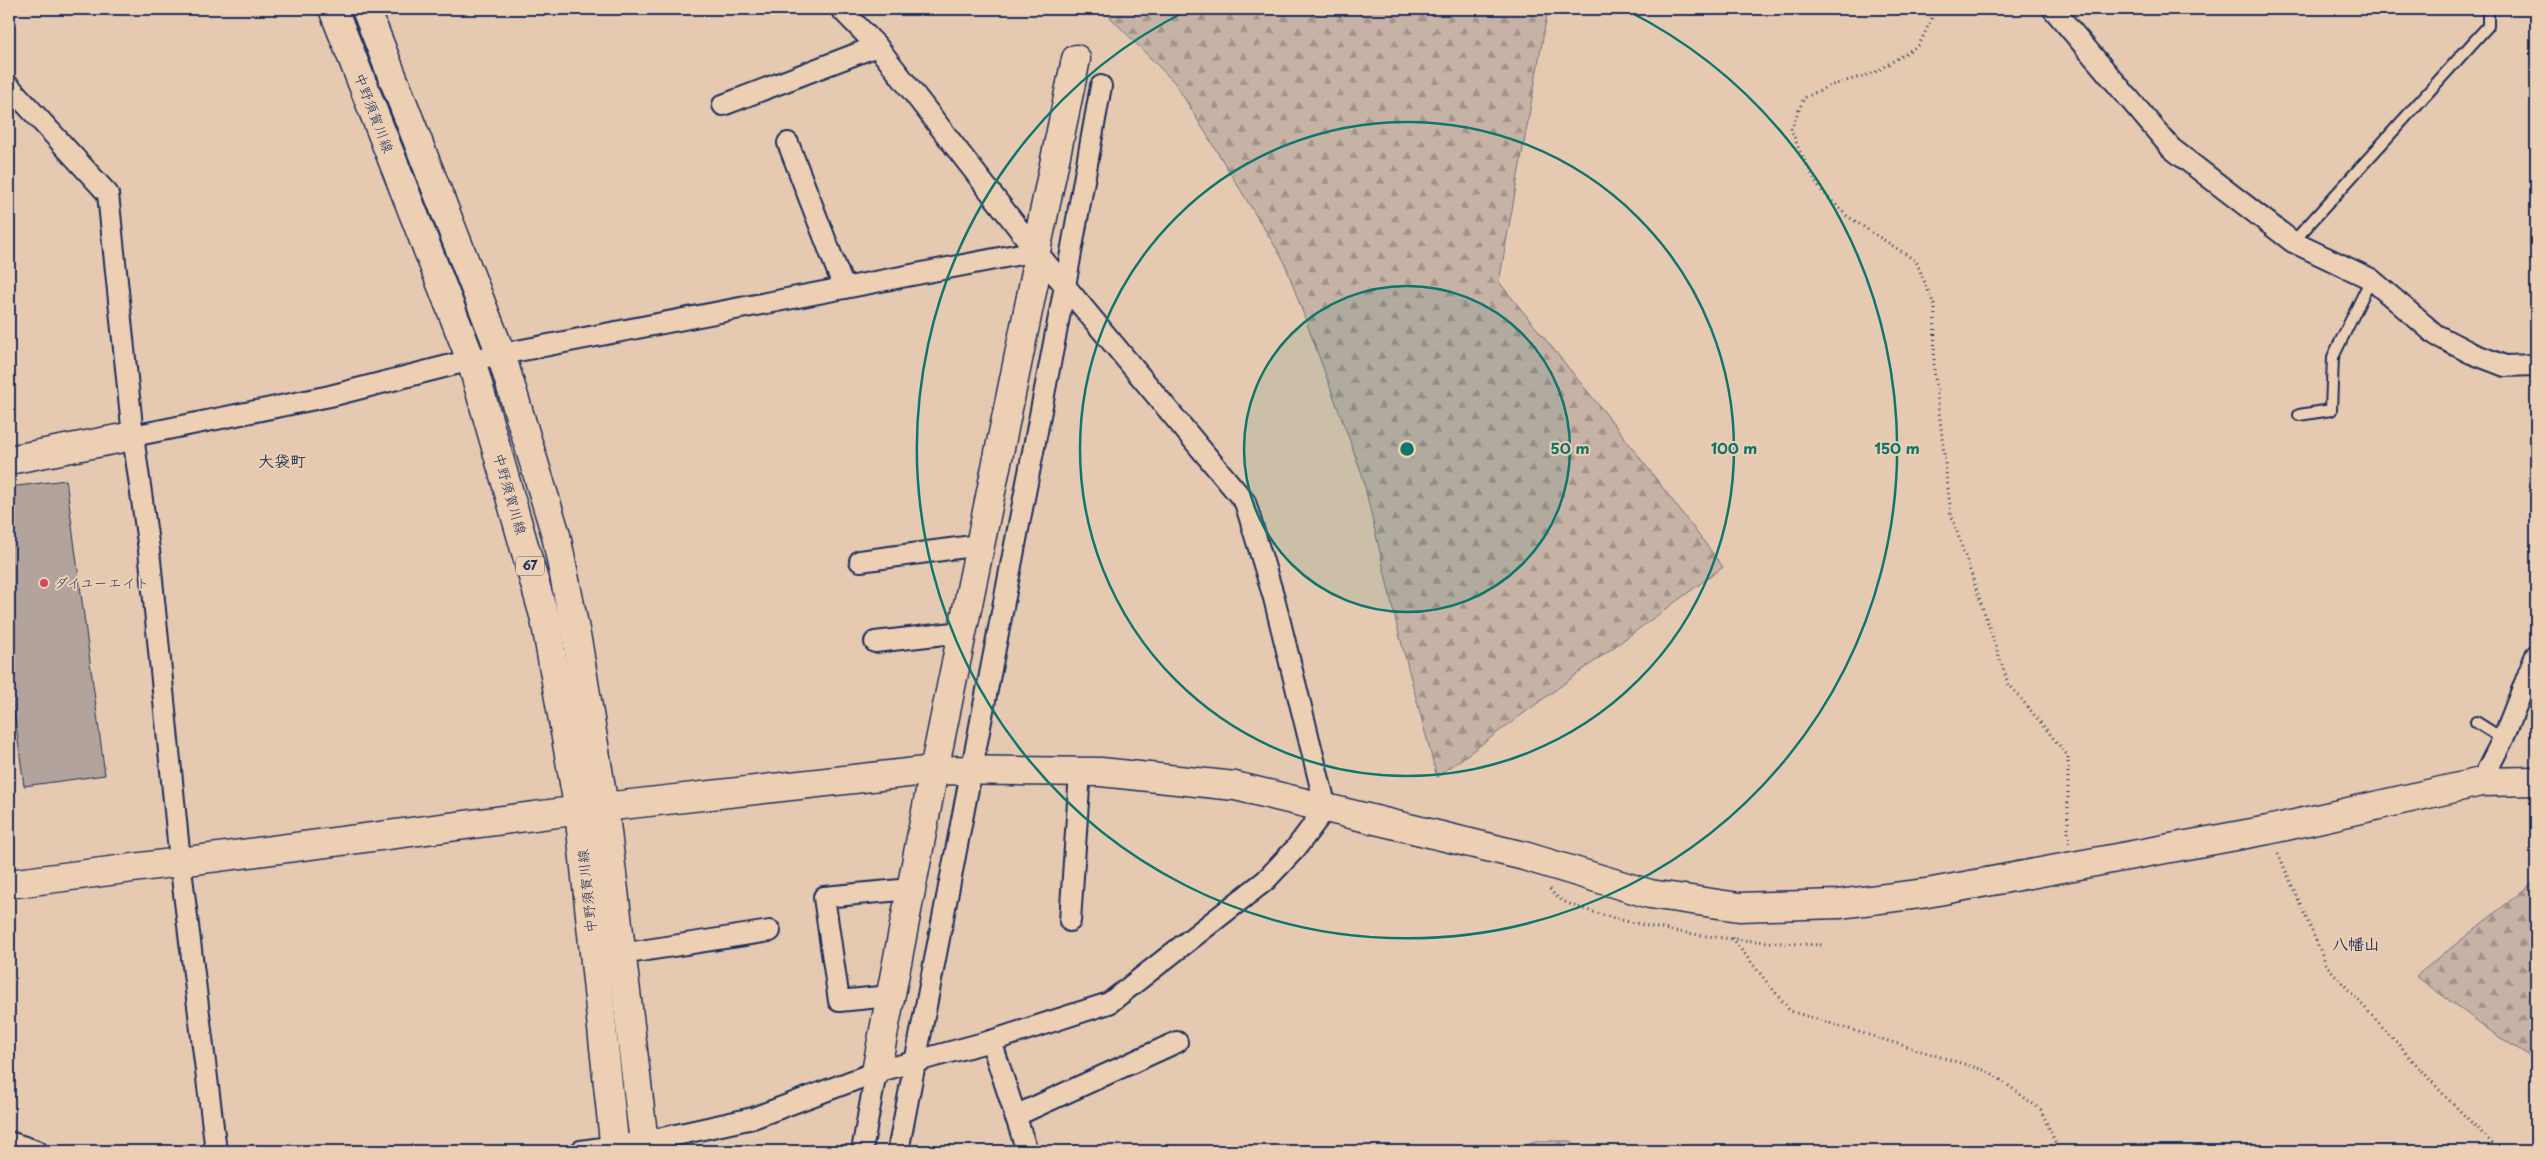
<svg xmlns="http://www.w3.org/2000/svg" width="2545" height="1160" font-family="'Playpen Sans','Klee One',sans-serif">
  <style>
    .forest { fill: url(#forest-firs); stroke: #717182 }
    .building { fill: #b2a49c; stroke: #1b2f5e }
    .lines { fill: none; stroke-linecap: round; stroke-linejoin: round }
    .lane-casing { stroke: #1b2f5e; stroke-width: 14 }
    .street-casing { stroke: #1b2f5e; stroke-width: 24 }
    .secondary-casing { stroke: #1b2f5e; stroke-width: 31 }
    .primary-casing { stroke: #1b2f5e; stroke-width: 31 }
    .path { stroke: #1b2f5e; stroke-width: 3; stroke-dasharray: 1 4; stroke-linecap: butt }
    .lane { stroke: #edd0b4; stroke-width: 10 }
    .street { stroke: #edd0b4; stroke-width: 20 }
    .secondary { stroke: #edd0b4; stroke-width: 28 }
    .primary { stroke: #edd0b4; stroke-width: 28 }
    .ring { fill: none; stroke: #0f766e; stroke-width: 2.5 }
    .poi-dot { fill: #d1495b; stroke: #edd0b4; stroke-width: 2 }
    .labels { text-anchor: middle; stroke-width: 4; stroke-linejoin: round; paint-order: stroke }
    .shield { fill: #edd0b4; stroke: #5a5f78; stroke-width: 1 }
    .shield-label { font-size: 12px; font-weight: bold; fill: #1b2f5e }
    .street-label { font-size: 14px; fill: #1b2f5e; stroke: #edd0b4 }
    .poi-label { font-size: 14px; fill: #1b2f5e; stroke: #edd0b4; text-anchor: start }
    .quarter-label { font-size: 16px; font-weight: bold; fill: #1b2f5e; stroke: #edd0b4 }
    .centre { fill: #0f766e; stroke: #edd0b4; stroke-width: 2.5 }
    .ring-label { font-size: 15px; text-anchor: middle; font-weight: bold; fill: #0f766e; stroke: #edd0b4; stroke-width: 4; stroke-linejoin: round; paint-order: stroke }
  </style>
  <defs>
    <pattern id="forest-firs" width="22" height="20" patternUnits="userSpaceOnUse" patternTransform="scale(1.25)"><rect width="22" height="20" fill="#c7b3a5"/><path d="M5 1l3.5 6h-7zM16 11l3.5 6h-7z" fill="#a1928a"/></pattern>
  </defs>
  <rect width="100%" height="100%" fill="#e5cab1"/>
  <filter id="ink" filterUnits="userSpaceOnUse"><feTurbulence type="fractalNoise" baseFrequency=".02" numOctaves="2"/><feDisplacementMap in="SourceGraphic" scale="10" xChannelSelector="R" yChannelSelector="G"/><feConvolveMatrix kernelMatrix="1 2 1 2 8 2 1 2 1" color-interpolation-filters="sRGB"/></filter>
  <g filter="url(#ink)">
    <!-- forest -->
    <g class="forest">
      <path d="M1102 9H1548L1499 282 1618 429 1723 567 1437 777 1396 622 1362 474 1284 261 1175 83Z"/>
      <path d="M2536 880V1060L2496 1035 2416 976Z"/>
      <path d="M1538 1141H1571L1583 1151H1508Z"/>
    </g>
    <!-- building -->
    <path class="building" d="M66 480 105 775 24 786 9 672V487Z"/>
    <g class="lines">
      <defs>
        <g id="lane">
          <path d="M2293 242 2488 26V9"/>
          <path d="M2299 415 2331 410 2333 357 2371 279"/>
          <path d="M2476 722 2503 739"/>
        </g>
        <g id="street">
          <path d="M2053 9 2171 148 2293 242 2371 279 2436 335 2471 353 2505 366 2536 365"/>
          <path d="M9 86 108 194 133 436 149 550 180 861 216 1151"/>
          <path d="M723 105 877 46"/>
          <path d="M788 143 844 288"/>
          <path d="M133 436 330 396 471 360 1036 251"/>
          <path d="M860 561 980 545"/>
          <path d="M875 642 962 632"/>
          <path d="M2481 782 2503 739 2536 655"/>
          <path d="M1070 921 1080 772"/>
          <path d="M621 954 770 931"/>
          <path d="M890 996 839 1001 824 897 911 889"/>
          <path d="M991 1041 1027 1151"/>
          <path d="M1015 1116 1177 1042"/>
          <path d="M9 1142 37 1151"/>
          <path d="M581 1151 644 1142 753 1118 876 1072 991 1041 1109 1003 1266 880 1296 848 1326 808 1274 598 1245 502 1036 251 877 46 841 9"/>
          <path d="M862 1151 876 1072"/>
          <path d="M898 1151 1065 286 1101 86"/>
        </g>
        <g id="secondary">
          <path d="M9 460 133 436"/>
          <path d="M9 884 604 807 934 770 1101 772 1235 786 1524 856 1650 894 1739 907 1839 904 1927 893 2268 830 2481 782 2536 781"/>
          <path d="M876 1072 934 770 1036 272V251L1076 59"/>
        </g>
        <g id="primary">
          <path d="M333 9 471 360 545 619 579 811 615 1151"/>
          <path d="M366 9 501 354 556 535 578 645 604 807 645 1151"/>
        </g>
      </defs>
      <!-- lane casing -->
      <use href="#lane" class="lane-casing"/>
      <!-- street casing -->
      <use href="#street" class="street-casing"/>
      <!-- secondary casing -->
      <use href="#secondary" class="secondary-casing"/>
      <!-- primary casing -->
      <use href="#primary" class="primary-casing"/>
      <!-- path -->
      <g class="path">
        <path d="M1936 9 1919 45 1874 73 1829 86 1804 98 1791 129 1800 152 1820 189 1847 216 1916 261 1935 307 1934 369 1951 514 2008 683 2068 756V843"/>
        <path d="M2278 853 2327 966 2446 1097 2500 1151"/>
        <path d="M1550 889C1558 903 1579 907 1593 912 1668 935 1746 942 1824 945"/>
        <path d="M1732 938 1790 1011 1990 1072 2041 1110 2059 1151"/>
      </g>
      <!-- lane -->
      <use href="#lane" class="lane"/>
      <!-- street -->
      <use href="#street" class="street"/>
      <!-- secondary -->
      <use href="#secondary" class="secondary"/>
      <!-- primary -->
      <use href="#primary" class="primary"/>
    </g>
  </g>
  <!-- distance rings -->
  <circle cx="1407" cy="449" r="163" fill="#0f766e" fill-opacity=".12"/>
  <g class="ring">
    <circle cx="1407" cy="449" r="163"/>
    <circle cx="1407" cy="449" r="327"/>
    <path d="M1626 10A490 490 0 1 1 1188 10"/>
  </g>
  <!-- markers -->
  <circle class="poi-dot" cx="44" cy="583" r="5"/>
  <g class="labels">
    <!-- shield labels -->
    <rect class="shield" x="516" y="556.5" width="28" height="19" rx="4"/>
    <g class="shield-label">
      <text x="530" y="570">67</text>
    </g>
    <!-- street labels -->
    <g class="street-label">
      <text transform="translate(374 113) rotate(69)" y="5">中野須賀川線</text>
      <text transform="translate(510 494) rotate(74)" y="5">中野須賀川線</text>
      <text transform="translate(587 891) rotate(-96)" y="5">中野須賀川線</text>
    </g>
    <!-- poi labels -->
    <g class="poi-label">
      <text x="54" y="588">ダイユーエイト</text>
    </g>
    <!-- quarter labels -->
    <g class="quarter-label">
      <text x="282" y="467">大袋町</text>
      <text x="2356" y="950">八幡山</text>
    </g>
  </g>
  <circle cx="1407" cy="449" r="8" class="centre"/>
  <g class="ring-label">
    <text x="1570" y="454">50 m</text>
    <text x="1734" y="454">100 m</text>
    <text x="1897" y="454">150 m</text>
  </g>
  <!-- margin -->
  <rect width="2545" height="1160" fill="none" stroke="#edd0b4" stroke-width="30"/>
  <rect x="15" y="15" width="2515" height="1130" fill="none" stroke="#1b2f5e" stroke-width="2" filter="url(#ink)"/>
</svg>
